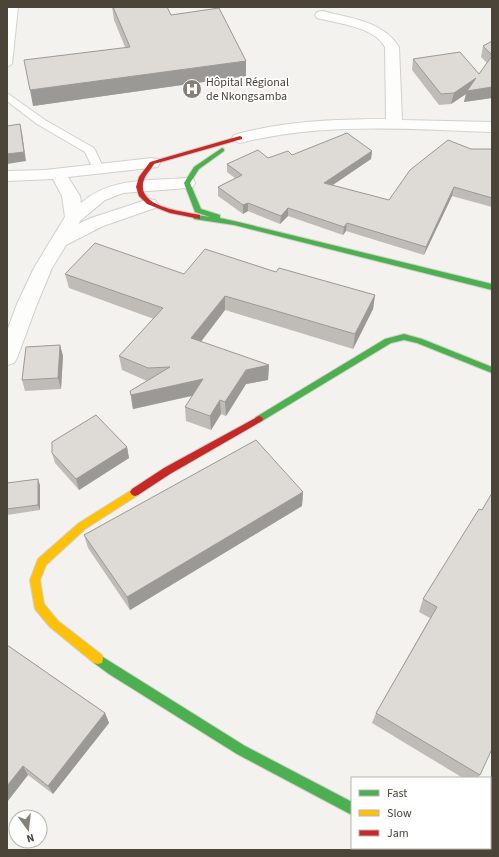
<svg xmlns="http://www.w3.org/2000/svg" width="499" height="857" font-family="'Source Sans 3',sans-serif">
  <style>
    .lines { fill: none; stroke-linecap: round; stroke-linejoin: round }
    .lane-casing { stroke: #d2d0cb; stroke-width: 2 }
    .street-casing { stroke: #d2d0cb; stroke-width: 2 }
    .fast-casing { stroke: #d3cfc5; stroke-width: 2 }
    .slow-casing { stroke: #d3cfc5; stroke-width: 2 }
    .jam-casing { stroke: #d3cfc5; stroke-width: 2 }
    .lane { fill: #fdfdfc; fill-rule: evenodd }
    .street { fill: #fdfdfc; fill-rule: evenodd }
    .fast { fill: #4caf50; fill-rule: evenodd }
    .slow { fill: #ffc107; fill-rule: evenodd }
    .jam { fill: #c62828; fill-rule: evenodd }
    .wall { fill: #bfbcb8 }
    .shaded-wall { fill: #9b9996 }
    .building { fill: #dedbd6; stroke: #9b9996 }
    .labels { text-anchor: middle; stroke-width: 3.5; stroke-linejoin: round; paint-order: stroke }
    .far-poi-label { font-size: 12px; fill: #4b4439; stroke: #fff; text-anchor: start }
  </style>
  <rect width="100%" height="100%" fill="#f4f2ee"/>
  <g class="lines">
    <defs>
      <g id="lane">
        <path d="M8 7H18L12 64 7 67Z"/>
        <path d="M7 93 45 120 94 148 104 169 102 171H94L85 152 37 124 7 101Z"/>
      </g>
      <g id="street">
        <path d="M322 11C350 18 383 21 399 47L402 120 492 122V132C408 129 322 122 240 143L234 141 232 138 234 135C283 121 336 119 386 119L385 47C373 26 339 24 317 18L315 15 317 12Z"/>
        <path d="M152 158 158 159 160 163 158 167 68 177 80 196 81 203C111 177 149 181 187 178L193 179 195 183 193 187 187 188 123 193 105 200 81 220 78 224 91 218 149 199 155 200 158 204 155 208 103 226 66 245 52 268 37 304 17 358 14 363 7 365V331L17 304 34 268 65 217 62 196 53 179 7 181V171L45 170Z"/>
        <path d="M492 822V850H439V848H490V823Z"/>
      </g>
      <g id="fast">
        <path d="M222 148 224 149V151L199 169 190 183 201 209 220 215V218L234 221 492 284V290L234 225 194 219 193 217 197 215 210 217 195 212 184 183 194 167Z"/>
        <path d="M404 334 422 339 492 367V373L417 343 404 340 391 343 262 421H256L255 419 256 417 385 339Z"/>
        <path d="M98 654 245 746 352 802V815L237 754 109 674 94 663 93 659 94 655Z"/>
      </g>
      <path id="slow" d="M135 488 138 489 140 492 138 495 85 529 46 565 40 580 44 604 58 621 102 655 103 659 102 663 98 664 94 663 50 627 35 609 30 580 38 559 79 523Z"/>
      <g id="jam">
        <path d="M240 136 242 137V139L154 164C152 168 147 173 145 177 132 207 181 211 200 215V219L170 213 147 204 139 196 136 187 139 177 150 162Z"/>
        <path d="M259 416 262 417 263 419 262 421 170 474 138 495 135 496 132 495 130 492 132 489 164 468Z"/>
      </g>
    </defs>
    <!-- lane casing -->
    <use href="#lane" class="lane-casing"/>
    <!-- street casing -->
    <use href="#street" class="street-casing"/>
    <!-- fast casing -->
    <use href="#fast" class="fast-casing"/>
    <!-- slow casing -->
    <use href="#slow" class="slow-casing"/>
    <!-- jam casing -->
    <use href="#jam" class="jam-casing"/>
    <!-- lane -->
    <use href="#lane" class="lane"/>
    <!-- street -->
    <use href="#street" class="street"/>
    <!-- fast -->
    <use href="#fast" class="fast"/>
    <!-- slow -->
    <use href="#slow" class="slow"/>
    <!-- jam -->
    <use href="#jam" class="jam"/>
  </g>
  <!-- wall -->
  <g class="wall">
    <path d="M112 7H167L171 15 246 61V76L33 106 125 47 114 20Z"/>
    <path d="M492 41V98L464 102 466 94 451 104 439 105 412 70 413 59 479 74 487 63 481 57 483 46Z"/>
    <path d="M471 149H492V207L452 196 424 255 346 231 343 235 288 216 280 224 248 211 243 214 218 196V187L235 178 227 172V164L292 155 372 151 371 159 332 185 389 200Z"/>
    <path d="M276 272 375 295 373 309 353 349 225 310 201 342 269 365 268 380 246 384 226 416 221 414 211 430 186 421 185 407 192 396 133 409 132 405 130 391 147 381 122 370 119 356 154 319 69 288 65 274H184Z"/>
    <path d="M60 345 63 356 61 389 25 391 22 380Z"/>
    <path d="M127 447 129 458 79 490 55 463 52 453Z"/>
    <path d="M7 483 40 485V510L7 515Z"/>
    <path d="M303 492 302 506 130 610 88 548 84 535Z"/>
    <path d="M482 510 480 775 478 778H463L372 723 376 713 430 618 419 612 423 599Z"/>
    <path d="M7 645 105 713 109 723 53 794 28 775 7 802Z"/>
  </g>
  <!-- shaded-wall -->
  <g class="shaded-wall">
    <path d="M246 61V76L33 106 30 90Z"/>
    <path d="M476 78 492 87V98L464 102 466 94 451 104 454 93Z"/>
    <path d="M20 124 22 133 26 161 7 164V154Z"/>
    <path d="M372 151 371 159 324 191V183Z"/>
    <path d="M454 187 452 196 424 255 426 247Z"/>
    <path d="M248 203V211L243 214V205Z"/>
    <path d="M288 208V216L280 224 281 216Z"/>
    <path d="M347 223 346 231 343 235 344 227Z"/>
    <path d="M375 295 373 309 353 349 355 334Z"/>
    <path d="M225 296V310L192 353 191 338Z"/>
    <path d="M60 345 63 356 61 389 58 378Z"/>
    <path d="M269 365 268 380 246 384 226 416 225 402 246 370Z"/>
    <path d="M203 379 204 393 133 409 131 395Z"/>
    <path d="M220 400 221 414 211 430 210 416Z"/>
    <path d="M127 447 129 458 79 490 76 479Z"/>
    <path d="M38 479 40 485V510L38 505Z"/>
    <path d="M303 492 302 506 130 610 127 597Z"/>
    <path d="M105 713 109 723 53 794 48 786Z"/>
    <path d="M23 766 28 775 7 802V786Z"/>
  </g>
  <!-- building -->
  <g class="building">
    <path d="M113 7H167L171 15 219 8 246 61 30 90 24 60 130 47Z"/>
    <path d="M492 41V55L483 46Z"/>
    <path d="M460 52 479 74 492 56V87L467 91 476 78 454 93 441 94 413 59Z"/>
    <path d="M20 124 24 152 7 154V126Z"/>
    <path d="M347 133 372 151 324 183 389 200 410 170 448 140 471 149H492V198L454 187 426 247 347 223 344 227 288 208 281 216 248 203 243 205 218 187 242 175 227 164 258 150 268 158 288 151 292 155Z"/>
    <path d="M95 243 184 274 205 249 276 272 279 268 375 295 355 334 225 296 191 338 269 365 246 370 225 402 220 400 210 416 185 407 203 379 131 395 130 391 170 367 148 368 119 356 163 308 65 274Z"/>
    <path d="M60 345 58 378 22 380 26 347Z"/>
    <path d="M96 415 127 447 76 479 52 453V442Z"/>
    <path d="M256 440 303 492 127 597 84 535Z"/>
    <path d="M38 479V505L7 509V483Z"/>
    <path d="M492 493V749L480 775 376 713 437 607 423 599 479 509 482 510Z"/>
    <path d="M7 645 105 713 48 786 23 766 7 786Z"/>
  </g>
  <!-- icons -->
  <defs>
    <symbol id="hospital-disc" viewBox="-11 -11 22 22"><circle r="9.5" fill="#868178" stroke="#fff"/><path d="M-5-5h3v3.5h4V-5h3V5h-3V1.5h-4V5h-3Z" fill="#fff"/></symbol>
  </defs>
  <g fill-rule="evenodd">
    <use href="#hospital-disc" x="181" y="78" width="22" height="22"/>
  </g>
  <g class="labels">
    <!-- far-poi labels -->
    <g class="far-poi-label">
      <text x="206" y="86">Hôpital Régional<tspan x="206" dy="14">de Nkongsamba</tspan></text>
    </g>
  </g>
  <!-- border -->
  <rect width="499" height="857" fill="none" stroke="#4b4439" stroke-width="16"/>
  <!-- legend -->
  <rect x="351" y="777" width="140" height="72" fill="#ffffff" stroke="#b7b4b0"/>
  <rect x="359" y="790" width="20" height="6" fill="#4caf50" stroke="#b7b4b0"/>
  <text x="387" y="797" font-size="12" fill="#4b4439">Fast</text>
  <rect x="359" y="810" width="20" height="6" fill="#ffc107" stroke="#b7b4b0"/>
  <text x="387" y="817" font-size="12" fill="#4b4439">Slow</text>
  <rect x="359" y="830" width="20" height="6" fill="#c62828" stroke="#b7b4b0"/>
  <text x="387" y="837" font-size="12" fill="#4b4439">Jam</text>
  <!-- north arrow -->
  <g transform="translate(28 829) rotate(165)"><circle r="19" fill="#ffffff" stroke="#b7b4b0"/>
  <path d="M0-3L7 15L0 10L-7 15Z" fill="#868178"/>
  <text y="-6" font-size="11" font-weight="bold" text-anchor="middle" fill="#4b4439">N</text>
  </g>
</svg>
